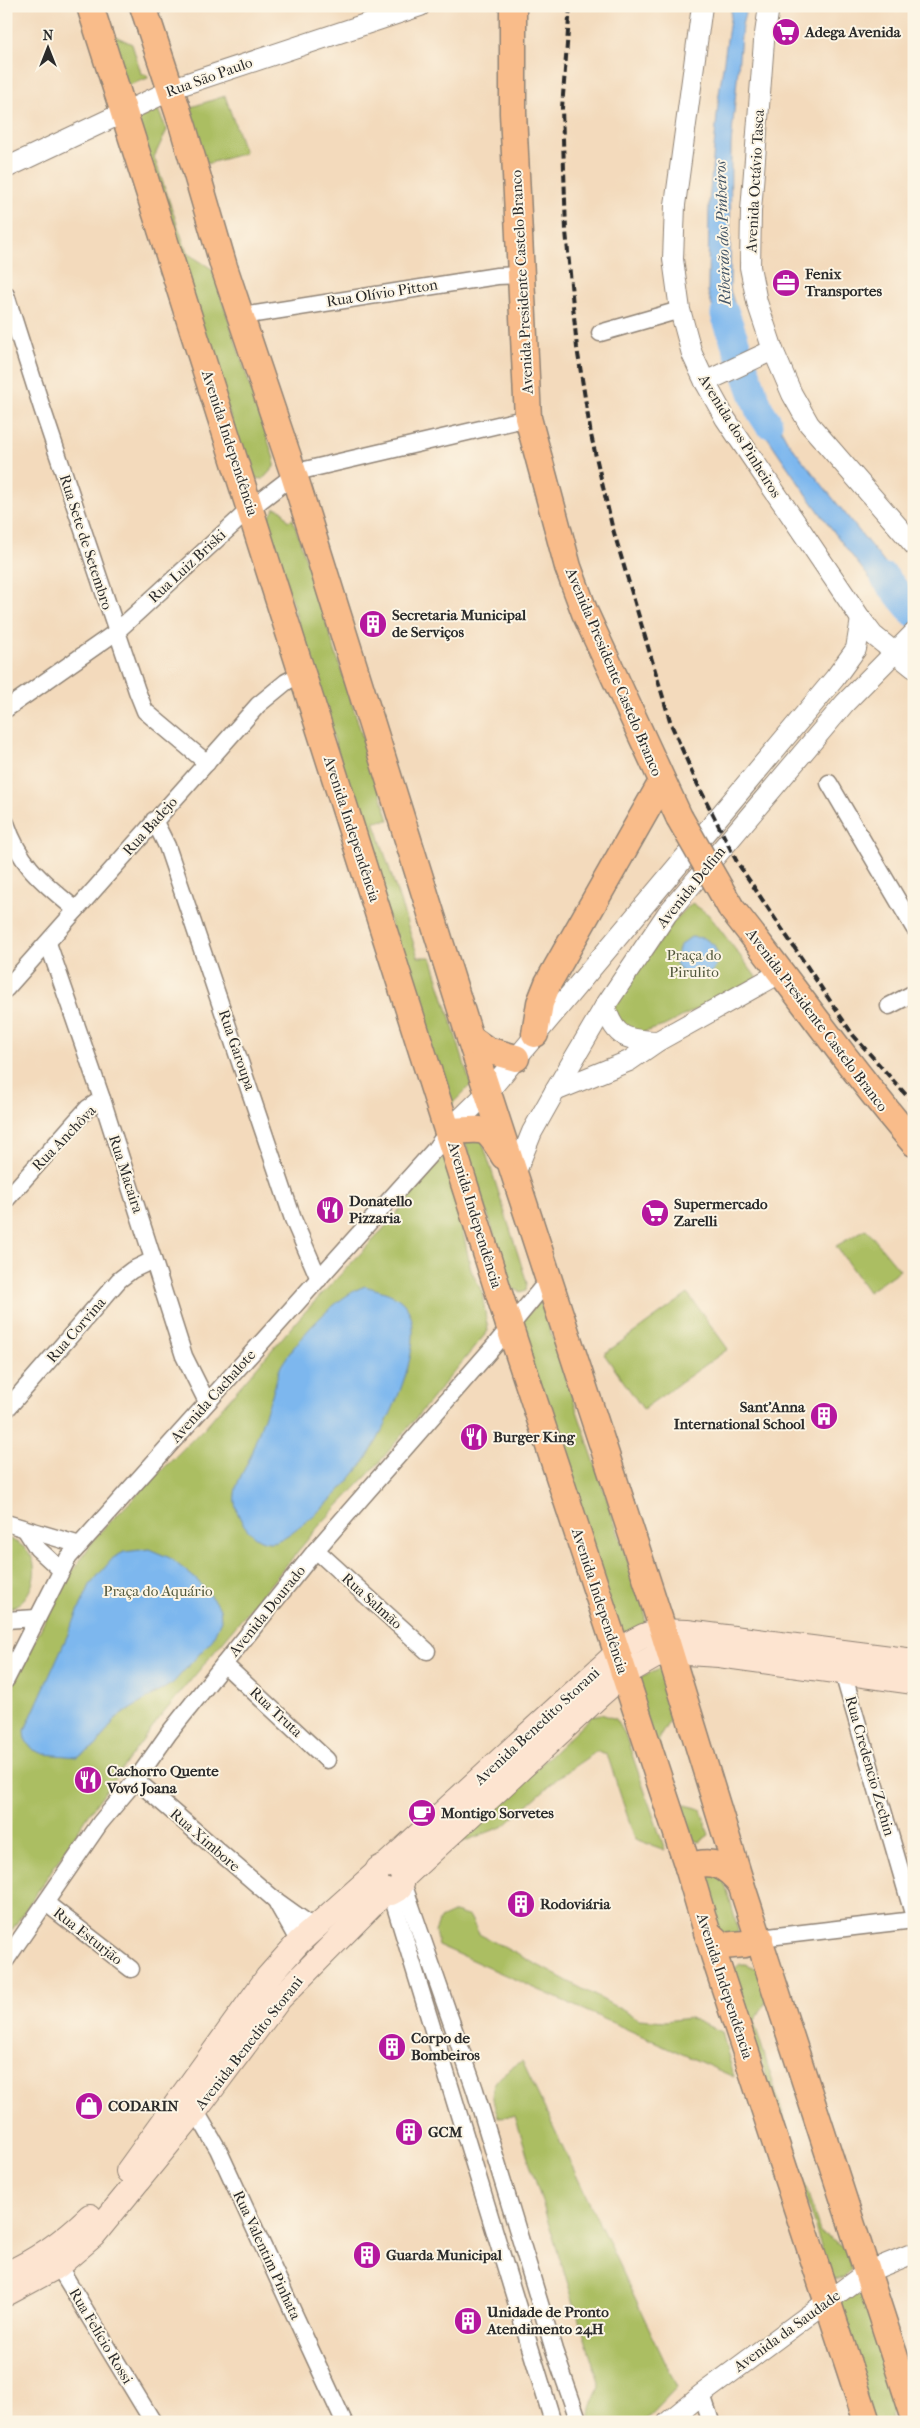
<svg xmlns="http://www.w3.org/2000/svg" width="920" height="2428" font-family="'IM FELL French Canon',serif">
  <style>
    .green { fill: #abbe62; stroke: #6b7446 }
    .water { fill: #7db7ee; stroke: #54718c }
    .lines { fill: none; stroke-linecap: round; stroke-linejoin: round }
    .river { stroke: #7db7ee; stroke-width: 29 }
    .minor-casing { stroke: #8f8274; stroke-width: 19 }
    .tertiary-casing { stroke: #8f8274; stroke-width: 22 }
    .secondary-casing { stroke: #8f8274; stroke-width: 26 }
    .primary-casing { stroke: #8f8274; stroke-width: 29 }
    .minor { stroke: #fff; stroke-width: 16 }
    .tertiary { stroke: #fff; stroke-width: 20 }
    .secondary { stroke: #fde4d0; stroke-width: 24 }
    .primary { stroke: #f9bc8a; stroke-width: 26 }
    .rail { stroke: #2b2b2b; stroke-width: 4; stroke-dasharray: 8 4; stroke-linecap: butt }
    .primary-bridge-casing { stroke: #8f8274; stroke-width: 29; stroke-linecap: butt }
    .primary-bridge { stroke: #f9bc8a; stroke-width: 26 }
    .labels { text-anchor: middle; stroke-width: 4; stroke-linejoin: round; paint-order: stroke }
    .poi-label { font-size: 15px; font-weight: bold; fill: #2b2b2b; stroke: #fcf5e5; text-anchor: start }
    .street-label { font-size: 15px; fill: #2b2b2b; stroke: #fcf5e5 }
    .park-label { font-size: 15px; fill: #51573c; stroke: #fcf5e5 }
    .water-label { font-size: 16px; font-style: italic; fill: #456; stroke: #fcf5e5 }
  </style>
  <rect width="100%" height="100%" fill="#fcf5e5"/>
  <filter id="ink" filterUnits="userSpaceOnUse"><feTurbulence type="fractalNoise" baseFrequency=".02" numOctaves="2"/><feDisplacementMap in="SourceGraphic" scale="10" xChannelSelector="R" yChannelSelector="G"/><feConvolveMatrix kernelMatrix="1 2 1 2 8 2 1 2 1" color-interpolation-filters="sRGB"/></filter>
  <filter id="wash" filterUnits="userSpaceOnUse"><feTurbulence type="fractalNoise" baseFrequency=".0096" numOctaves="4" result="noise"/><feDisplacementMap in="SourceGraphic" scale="20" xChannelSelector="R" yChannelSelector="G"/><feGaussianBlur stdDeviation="1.12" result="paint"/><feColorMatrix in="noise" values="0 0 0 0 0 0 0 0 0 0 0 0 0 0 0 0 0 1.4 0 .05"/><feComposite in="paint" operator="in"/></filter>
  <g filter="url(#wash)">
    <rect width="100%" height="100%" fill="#f3dabc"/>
    <!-- green -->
    <g class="green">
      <path d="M113 35 132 44 141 73 147 75 148 78 121 88Z"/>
      <path d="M225 96 245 153 206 164 188 108Z"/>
      <path d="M158 110 167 130 154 157 187 253 212 269 274 459V467L263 479 251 478 131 122Z"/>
      <path d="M275 508 282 510 288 521 293 519 389 820 374 821 418 957H431L471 1085 447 1109 267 520Z"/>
      <path d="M692 903 709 915 757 978 664 1026 641 1033 617 1026 615 1004 673 922Z"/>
      <path d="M482 1140 527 1283 526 1290 521 1292 511 1288 465 1142Z"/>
      <path d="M444 1156 457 1203 471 1270 482 1292 488 1331 377 1465 318 1527 157 1721 93 1808 6 1939V1701L58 1593 97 1535 205 1427 302 1315 379 1234Z"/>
      <path d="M866 1229 900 1270 868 1292 836 1246Z"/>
      <path d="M688 1294 728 1349 643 1409 604 1354Z"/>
      <path d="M540 1301 645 1612V1622L642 1627 619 1636 516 1327Z"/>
      <path d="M6 1537C16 1542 26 1546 31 1556 41 1575 28 1606 6 1609Z"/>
      <path d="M660 1668 674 1713 658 1740 678 1803 701 1809 709 1835 699 1842 687 1838 682 1834 637 1695 640 1677Z"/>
      <path d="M601 1714 616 1719 625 1734 665 1850 635 1839 607 1754 597 1751 559 1777 504 1826 457 1844 592 1716Z"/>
      <path d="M700 1874 723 1876 738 1929 737 1935 720 1939Z"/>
      <path d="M455 1912 470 1917 479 1934 639 2019 665 2021 690 2018 722 2032 734 2077 438 1945 435 1932 440 1919Z"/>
      <path d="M740 1964H746L758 1969 768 1998 754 2022 820 2232 848 2249 851 2270C846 2278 842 2279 832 2280L732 1971Z"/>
      <path d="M522 2061 677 2387 643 2422H591C587 2410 596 2397 600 2386L515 2116 498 2117C486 2083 494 2079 522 2061Z"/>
      <path d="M862 2290 898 2405 890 2416 892 2422H871L837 2305Z"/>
    </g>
    <!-- water -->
    <g class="water">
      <path d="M732 6H747L742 25 731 145 730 290 748 347 726 354 708 292 709 202 719 94Z"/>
      <path d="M757 385 788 442 914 600V604L900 615C841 546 789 471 739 394Z"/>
      <path d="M691 937 704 938 714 945 719 958 714 970 701 979 685 976 675 962 680 945Z"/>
      <path d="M365 1286C380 1291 398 1293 407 1308 429 1341 386 1429 366 1459 348 1484 324 1509 300 1526 292 1532 280 1542 270 1542 250 1542 232 1512 235 1494 236 1482 245 1470 249 1459 257 1437 265 1414 273 1392 276 1384 277 1374 281 1366 297 1339 335 1297 365 1286Z"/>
      <path d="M149 1549 170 1558 197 1580 220 1608 221 1620 212 1640 173 1683 116 1718 96 1746 77 1757 44 1754 34 1750 26 1741 25 1730 90 1585 113 1558 124 1552Z"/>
    </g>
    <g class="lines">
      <!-- river -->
      <g class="river">
        <path d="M725 314 759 409 768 423"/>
        <path d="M885 578 914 613"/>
      </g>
    </g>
  </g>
  <g filter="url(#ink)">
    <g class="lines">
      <defs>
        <g id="minor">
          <path d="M6 295 42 408 137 691 145 711 207 763"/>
          <path d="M242 316 497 276 522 275"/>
          <path d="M600 333 680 310"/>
          <path d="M6 709 116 632 251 508 294 475 305 470 528 418"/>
          <path d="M829 783 914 928"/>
          <path d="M154 820 167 846 293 1219 319 1279"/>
          <path d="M6 823C21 867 42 881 76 910"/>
          <path d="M48 943 102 1099 184 1356 207 1402"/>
          <path d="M6 989 258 705 286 682 303 673"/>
          <path d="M889 1006 914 993"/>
          <path d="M6 1200 76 1121 88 1108 102 1099"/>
          <path d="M6 1410 119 1280 132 1270 153 1260"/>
          <path d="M6 1523 80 1545"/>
          <path d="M25 1529 37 1548 61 1570"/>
          <path d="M316 1550 427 1651"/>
          <path d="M6 1620 36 1618"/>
          <path d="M224 1664 327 1760"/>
          <path d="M843 1673 914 1917"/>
          <path d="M6 1680 68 1558 435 1149 448 1131"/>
          <path d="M136 1780 274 1899 316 1929"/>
          <path d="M403 1883 475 2090 554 2350 579 2422"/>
          <path d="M391 1893 553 2422"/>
          <path d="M46 1903 131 1969"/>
          <path d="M277 1903 299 1942"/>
          <path d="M760 1938 914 1920"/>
          <path d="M6 1960 100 1823 136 1780 169 1733 224 1664 316 1550 495 1345 549 1279"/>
          <path d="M191 2103 218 2149 344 2422"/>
          <path d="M53 2257 153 2422"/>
          <path d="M702 2394 711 2422"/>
        </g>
        <g id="tertiary">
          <path d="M702 6 675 205 673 259 680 310 692 354 705 382 725 418 861 619 873 635 914 668"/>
          <path d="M769 6 764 41 751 211 750 267 757 302 773 350 792 394 809 424 914 545"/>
          <path d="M6 168 182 85 420 6"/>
          <path d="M705 382 773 350"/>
          <path d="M605 1006C615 1039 627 1040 658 1041"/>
          <path d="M555 1091 629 1061 658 1041 782 972"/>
          <path d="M448 1131 488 1092 835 678 856 649 861 619"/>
          <path d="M515 1174 532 1132 555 1091 605 1006 667 914 845 703 914 633"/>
          <path d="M668 2422 702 2394 867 2272 914 2253"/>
        </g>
        <g id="secondary">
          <path d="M387 1864 398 1867 404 1877 400 1888 391 1893 379 1888 375 1882 378 1869 387 1864 617 1653C643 1632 654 1630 687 1632L914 1661"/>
          <path d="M404 1877 600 1695 624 1674 654 1657 670 1652 719 1655 914 1682"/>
          <path d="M128 2171 267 1978 299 1942 375 1874"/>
          <path d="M6 2274C38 2260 65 2240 90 2216"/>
          <path d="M6 2294 58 2266 93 2236 196 2110 280 1998 385 1892"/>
        </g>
        <g id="primary">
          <path d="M90 6 510 1328 688 1867 714 1955 867 2422"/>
          <path d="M143 6 183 127 224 267 294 475 470 1038 663 1630 741 1884 914 2416"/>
          <path d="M513 6V113L528 418 568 567 585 613 679 817"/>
          <path d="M731 908C793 985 849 1068 914 1143"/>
          <path d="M535 1034 540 1003 548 983 662 782"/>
          <path d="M470 1038 487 1050 516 1058"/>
          <path d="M448 1131C486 1130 484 1123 504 1156"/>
          <path d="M688 1867C712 1858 726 1865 741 1884"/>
          <path d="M707 1932 722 1946 745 1944 760 1938"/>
        </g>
      </defs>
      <!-- minor casing -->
      <use href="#minor" class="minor-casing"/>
      <!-- tertiary casing -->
      <use href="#tertiary" class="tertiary-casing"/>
      <!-- secondary casing -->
      <use href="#secondary" class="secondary-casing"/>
      <!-- primary casing -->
      <use href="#primary" class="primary-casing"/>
      <!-- minor -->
      <use href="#minor" class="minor"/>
      <!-- tertiary -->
      <use href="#tertiary" class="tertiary"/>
      <!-- secondary -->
      <use href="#secondary" class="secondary"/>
      <!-- primary -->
      <use href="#primary" class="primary"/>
      <!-- rail -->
      <path class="rail" d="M570 6 562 108 566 231 577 348 591 435 612 526 671 724 696 781 737 862 853 1035 914 1104"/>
      <defs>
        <path id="primary-bridge" d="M679 817 731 908"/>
      </defs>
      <!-- primary-bridge casing -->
      <use href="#primary-bridge" class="primary-bridge-casing"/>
      <!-- primary-bridge -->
      <use href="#primary-bridge" class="primary-bridge"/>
    </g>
  </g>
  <!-- icons -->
  <defs>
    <symbol id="supermarket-disc" viewBox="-11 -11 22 22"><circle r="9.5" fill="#b5179e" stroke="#fcf5e5"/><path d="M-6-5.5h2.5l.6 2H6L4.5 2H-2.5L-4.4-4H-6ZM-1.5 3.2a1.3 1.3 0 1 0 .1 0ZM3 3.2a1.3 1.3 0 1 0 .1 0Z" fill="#fff"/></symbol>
    <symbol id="office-disc" viewBox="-11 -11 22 22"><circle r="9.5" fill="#b5179e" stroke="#fcf5e5"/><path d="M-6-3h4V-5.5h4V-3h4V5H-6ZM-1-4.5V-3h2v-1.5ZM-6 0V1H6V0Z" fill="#fff"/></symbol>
    <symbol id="building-disc" viewBox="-11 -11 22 22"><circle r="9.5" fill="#b5179e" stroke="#fcf5e5"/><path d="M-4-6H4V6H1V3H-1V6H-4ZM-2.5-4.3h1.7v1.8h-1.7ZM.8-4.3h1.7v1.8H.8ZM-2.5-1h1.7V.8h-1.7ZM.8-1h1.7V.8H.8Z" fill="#fff"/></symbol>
    <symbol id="restaurant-disc" viewBox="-11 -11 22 22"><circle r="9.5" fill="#b5179e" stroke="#fcf5e5"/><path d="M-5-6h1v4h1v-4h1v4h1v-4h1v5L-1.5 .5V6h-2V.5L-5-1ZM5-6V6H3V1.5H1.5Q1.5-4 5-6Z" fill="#fff"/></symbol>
    <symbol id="cafe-disc" viewBox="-11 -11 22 22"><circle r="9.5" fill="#b5179e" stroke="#fcf5e5"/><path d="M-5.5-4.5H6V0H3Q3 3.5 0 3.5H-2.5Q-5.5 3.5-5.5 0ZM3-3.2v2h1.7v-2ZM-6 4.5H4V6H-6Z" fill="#fff"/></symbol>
    <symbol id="shop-disc" viewBox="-11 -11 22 22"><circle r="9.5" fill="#b5179e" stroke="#fcf5e5"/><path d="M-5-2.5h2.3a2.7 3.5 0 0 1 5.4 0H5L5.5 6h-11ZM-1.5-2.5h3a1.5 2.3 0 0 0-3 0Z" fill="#fff"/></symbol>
  </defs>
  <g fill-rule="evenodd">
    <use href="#supermarket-disc" x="770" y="16" width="32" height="32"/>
    <use href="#office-disc" x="770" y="267" width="32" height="32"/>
    <use href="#building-disc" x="357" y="608" width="32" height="32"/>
    <use href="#restaurant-disc" x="314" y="1194" width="32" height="32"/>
    <use href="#supermarket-disc" x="639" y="1197" width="32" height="32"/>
    <use href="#building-disc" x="808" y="1400" width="32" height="32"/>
    <use href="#restaurant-disc" x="458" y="1421" width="32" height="32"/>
    <use href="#restaurant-disc" x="72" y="1764" width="32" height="32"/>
    <use href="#cafe-disc" x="406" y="1797" width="32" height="32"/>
    <use href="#building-disc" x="505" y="1888" width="32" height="32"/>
    <use href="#building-disc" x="376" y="2031" width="32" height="32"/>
    <use href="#shop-disc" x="73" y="2090" width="32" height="32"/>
    <use href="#building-disc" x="393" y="2116" width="32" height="32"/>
    <use href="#building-disc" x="351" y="2239" width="32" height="32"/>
    <use href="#building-disc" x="452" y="2305" width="32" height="32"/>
  </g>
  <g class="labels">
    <!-- poi labels -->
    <g class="poi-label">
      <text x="805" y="37">Adega Avenida</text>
      <text x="805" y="279">Fenix<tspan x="805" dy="17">Transportes</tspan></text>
      <text x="392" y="620">Secretaria Municipal<tspan x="392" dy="17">de Serviços</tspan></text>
      <text x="349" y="1206">Donatello<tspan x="349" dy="17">Pizzaria</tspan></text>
      <text x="674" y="1209">Supermercado<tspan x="674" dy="17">Zarelli</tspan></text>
      <text x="805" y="1412" text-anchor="end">Sant'Anna<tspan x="805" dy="17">International School</tspan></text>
      <text x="493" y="1442">Burger King</text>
      <text x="107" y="1776">Cachorro Quente<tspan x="107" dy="17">Vovó Joana</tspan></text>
      <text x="441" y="1818">Montigo Sorvetes</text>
      <text x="540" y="1909">Rodoviária</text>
      <text x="411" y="2043">Corpo de<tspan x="411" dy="17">Bombeiros</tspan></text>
      <text x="108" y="2111">CODARIN</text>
      <text x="428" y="2137">GCM</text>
      <text x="386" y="2260">Guarda Municipal</text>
      <text x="487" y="2317">Unidade de Pronto<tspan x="487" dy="17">Atendimento 24H</tspan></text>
    </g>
    <!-- street labels -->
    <g class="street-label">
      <text transform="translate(209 77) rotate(-20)" y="5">Rua São Paulo</text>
      <text transform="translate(755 181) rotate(-87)" y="5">Avenida Octávio Tasca</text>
      <text transform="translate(522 282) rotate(-93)" y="5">Avenida Presidente Castelo Branco</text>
      <text transform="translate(382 293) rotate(-9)" y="5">Rua Olívio Pitton</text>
      <text transform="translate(740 436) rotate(58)" y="5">Avenida dos Pinheiros</text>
      <text transform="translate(230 443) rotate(72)" y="5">Avenida Independência</text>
      <text transform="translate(86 542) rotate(72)" y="5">Rua Sete de Setembro</text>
      <text transform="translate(187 566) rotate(-43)" y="5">Rua Luiz Briski</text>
      <text transform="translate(614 672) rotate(67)" y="5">Avenida Presidente Castelo Branco</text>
      <text transform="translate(150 826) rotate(-48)" y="5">Rua Badejo</text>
      <text transform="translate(352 829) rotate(72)" y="5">Avenida Independência</text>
      <text transform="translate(691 887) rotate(-51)" y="5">Avenida Delfim</text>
      <text transform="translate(817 1020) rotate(53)" y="5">Avenida Presidente Castelo Branco</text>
      <text transform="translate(237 1050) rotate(71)" y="5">Rua Garoupa</text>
      <text transform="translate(64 1138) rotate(-46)" y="5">Rua Anchôva</text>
      <text transform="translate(126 1174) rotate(72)" y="5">Rua Macaira</text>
      <text transform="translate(475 1215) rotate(73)" y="5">Avenida Independência</text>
      <text transform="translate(76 1330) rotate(-49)" y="5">Rua Corvina</text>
      <text transform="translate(213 1396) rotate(-48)" y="5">Avenida Cachalote</text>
      <text transform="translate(372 1601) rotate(42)" y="5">Rua Salmão</text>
      <text transform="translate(600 1601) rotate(72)" y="5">Avenida Independência</text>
      <text transform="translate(267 1611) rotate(-51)" y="5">Avenida Dourado</text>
      <text transform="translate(276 1712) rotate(43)" y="5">Rua Truta</text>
      <text transform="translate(537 1726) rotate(-43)" y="5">Avenida Benedito Storani</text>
      <text transform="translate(870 1766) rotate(74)" y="5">Rua Credencio Zechin</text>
      <text transform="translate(205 1840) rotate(41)" y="5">Rua Ximbore</text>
      <text transform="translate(88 1936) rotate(38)" y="5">Rua Esturjão</text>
      <text transform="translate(725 1986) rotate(72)" y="5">Avenida Independência</text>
      <text transform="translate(249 2043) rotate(-52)" y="5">Avenida Benedito Storani</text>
      <text transform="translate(267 2255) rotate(65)" y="5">Rua Valentim Pinhata</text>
      <text transform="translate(787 2331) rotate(-36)" y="5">Avenida da Saudade</text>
      <text transform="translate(101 2336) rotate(59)" y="5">Rua Felício Rossi</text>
    </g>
    <!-- park labels -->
    <g class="park-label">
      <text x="694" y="960">Praça do<tspan x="694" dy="17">Pirulito</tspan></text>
      <text x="158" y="1596">Praça do Aquário</text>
    </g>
    <!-- water labels -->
    <g class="water-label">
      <text transform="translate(722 233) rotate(-92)" y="6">Ribeirão dos Pinheiros</text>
    </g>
  </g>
  <!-- margin -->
  <rect width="920" height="2428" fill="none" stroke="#fcf5e5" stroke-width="25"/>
  <!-- north arrow -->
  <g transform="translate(48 48)" stroke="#fcf5e5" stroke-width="4" paint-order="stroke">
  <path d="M0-4L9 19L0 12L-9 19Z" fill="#2b2b2b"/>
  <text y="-8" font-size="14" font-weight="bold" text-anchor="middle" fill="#2b2b2b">N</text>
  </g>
</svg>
